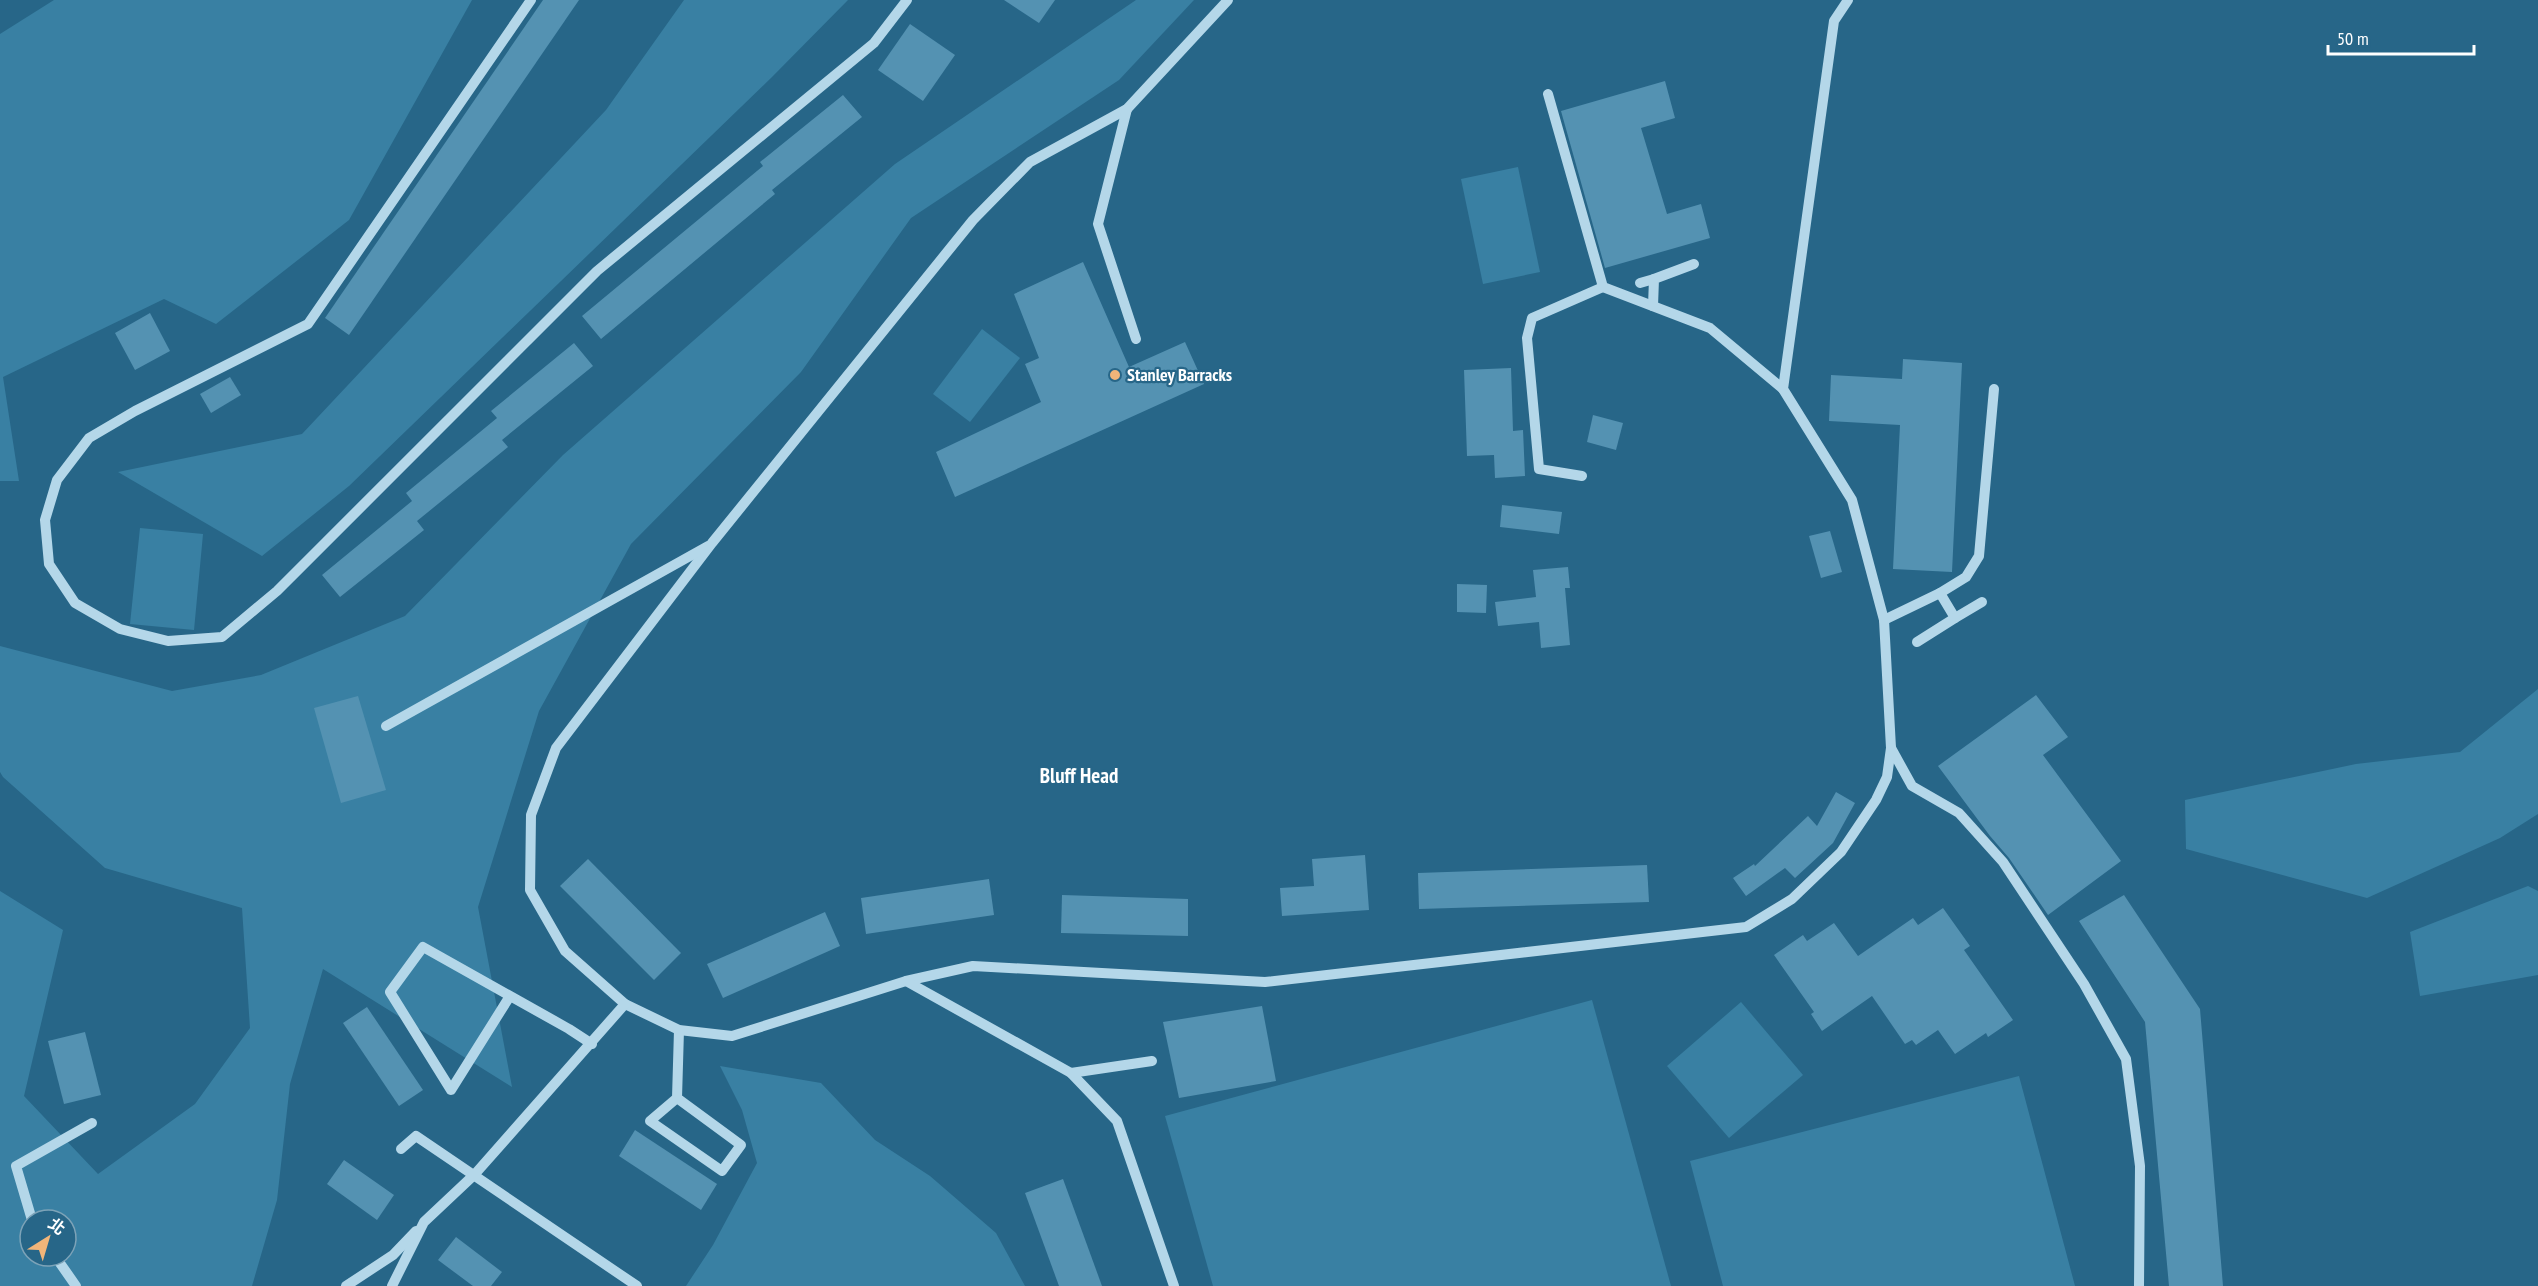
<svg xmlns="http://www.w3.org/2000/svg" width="2538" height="1286" font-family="'PT Sans Narrow','Noto Sans TC',sans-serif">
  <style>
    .green { fill: #3980a3; fill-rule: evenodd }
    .building { fill: #5492b2 }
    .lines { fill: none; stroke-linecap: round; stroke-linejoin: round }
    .minor { stroke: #b4d7e9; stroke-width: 10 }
    .poi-dot { fill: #f1b579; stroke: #276688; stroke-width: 2 }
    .labels { text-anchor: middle; stroke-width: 4.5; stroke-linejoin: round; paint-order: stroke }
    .poi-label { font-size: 18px; font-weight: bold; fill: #fff; stroke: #276688; text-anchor: start }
    .quarter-label { font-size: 21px; font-weight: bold; fill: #fff; stroke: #276688 }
  </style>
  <rect width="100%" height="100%" fill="#276688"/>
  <!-- green -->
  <g class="green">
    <path d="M54 0H472L349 220 216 324 164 299 3 377 19 481H0V34Z"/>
    <path d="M684 0H848L772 77 349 486 262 556 118 472 302 434 606 110Z"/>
    <path d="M1136 0H1194L1119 80 911 218 801 372 631 544 539 711 478 907 512 1087 323 969 290 1084 277 1200 252 1286H0V891L63 930 24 1096 98 1174 195 1104 250 1028 242 908 105 868 3 777 0 772V646L172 691 261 675 405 616 563 455 895 164ZM30 1220H66V1256H30Z"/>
    <path d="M1518 167 1540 272 1483 284 1461 179Z"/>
    <path d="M982 329 1020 358 970 422 933 394Z"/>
    <path d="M140 528 203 534 194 630 130 624Z"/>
    <path d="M2538 689V814L2500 838 2367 898 2186 849 2185 800 2356 764 2460 752Z"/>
    <path d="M2528 886 2538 891V975L2420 996 2410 932Z"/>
    <path d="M1592 1000 1671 1286H1213L1165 1116Z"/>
    <path d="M1741 1002 1803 1075 1729 1138 1667 1066Z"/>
    <path d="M720 1066 821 1083 875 1140 930 1176 996 1233 1025 1286H686L713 1245 757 1163 742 1110Z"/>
    <path d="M2019 1076 2075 1286H1723L1690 1161Z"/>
  </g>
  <!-- building -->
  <g class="building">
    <path d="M543 0H579L349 335 325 318Z"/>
    <path d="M1004 0H1055L1039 23Z"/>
    <path d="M910 24 955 55 923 101 878 70Z"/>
    <path d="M1665 81 1675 118 1641 128 1667 214 1701 204 1710 238 1605 268 1561 111Z"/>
    <path d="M843 95 862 117 772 190 775 194 601 339 582 316 763 166 760 162Z"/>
    <path d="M1083 262 1129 367 1185 342 1204 384 955 497 936 452 1041 402 1025 364 1039 358 1014 294Z"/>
    <path d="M150 313 170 351 135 370 115 333Z"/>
    <path d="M574 343 593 366 502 440 508 447 417 521 424 530 340 597 322 575 412 501 406 493 497 418 491 411Z"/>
    <path d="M1903 359 1962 363 1952 572 1893 569 1900 425 1829 421 1831 375 1902 379Z"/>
    <path d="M1511 368 1513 431 1523 430 1525 476 1495 478 1494 455 1467 456 1464 370Z"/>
    <path d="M230 377 241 395 211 413 200 394Z"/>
    <path d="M1593 415 1623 423 1616 450 1587 442Z"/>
    <path d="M1502 505 1562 512 1559 534 1500 527Z"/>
    <path d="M1830 531 1842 572 1821 578 1809 536Z"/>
    <path d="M1568 567 1570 588H1565L1570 645 1541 648 1539 622 1498 626 1495 602 1536 597 1533 570Z"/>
    <path d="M1457 584 1487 585 1486 613 1457 612Z"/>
    <path d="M2036 695 2068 737 2043 755 2121 861 2048 915 2009 858 1990 836 1938 766Z"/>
    <path d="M358 696 386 790 341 803 314 708Z"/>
    <path d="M1836 792 1855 803 1833 843 1795 878 1785 868 1746 896 1733 878 1754 864 1755 866 1808 816 1817 826Z"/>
    <path d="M1365 855 1369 910 1282 916 1280 888 1314 886 1312 859Z"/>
    <path d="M588 859 681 953 654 980 560 886Z"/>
    <path d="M1647 865 1649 902 1419 909 1418 873Z"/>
    <path d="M989 879 994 915 866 934 861 898Z"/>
    <path d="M1062 895 1188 899V936L1061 933Z"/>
    <path d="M2124 895 2200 1009 2223 1286H2169L2145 1022 2079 921Z"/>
    <path d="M1943 908 1970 946 1964 950 2013 1020 1988 1037 1986 1033 1955 1054 1938 1030 1916 1045 1912 1040 1905 1044 1872 996 1822 1031 1811 1014 1814 1012 1774 955 1803 935 1807 941 1834 923 1858 956 1913 918 1918 925Z"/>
    <path d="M825 912 840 946 723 998 707 964Z"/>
    <path d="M1262 1006 1276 1081 1179 1098 1163 1022Z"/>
    <path d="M367 1007 423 1090 399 1106 343 1023Z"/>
    <path d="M85 1032 101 1095 64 1104 48 1041Z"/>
    <path d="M635 1130 717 1184 701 1210 619 1156Z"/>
    <path d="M344 1160 394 1195 377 1220 327 1184Z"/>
    <path d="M1063 1179 1102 1286H1059L1025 1193Z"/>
    <path d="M456 1237 502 1272 491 1286H473L438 1260Z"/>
  </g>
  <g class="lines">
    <!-- minor -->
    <g class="minor">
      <path d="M531 0 308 324 135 411 89 438 57 480 45 520 49 564 75 603 120 629 168 641 222 637 277 591 597 271 874 43 907 0"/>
      <path d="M1228 0 1127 109 1030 162 973 220 712 543 556 748 531 815 530 890 565 951 625 1004 679 1030 732 1036 906 981 973 966 1265 982 1746 927 1792 899 1841 852 1876 800 1887 777 1891 748 1884 620 1852 500 1783 389 1834 21 1848 0"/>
      <path d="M1548 94 1603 287 1710 328 1783 389"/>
      <path d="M1127 109 1098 224 1136 339"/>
      <path d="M1640 283 1654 279"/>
      <path d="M1653 306 1654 279 1694 264"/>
      <path d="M1582 476 1539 469 1527 338 1532 318 1603 287"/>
      <path d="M1940 593 1955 618 1982 602"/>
      <path d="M1884 620 1940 593 1966 577 1979 556 1994 389"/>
      <path d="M1917 642 1955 618"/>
      <path d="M386 726 708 546"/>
      <path d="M1891 748 1912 786 1959 813 2003 862 2084 984 2126 1059 2140 1166 2139 1286"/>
      <path d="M906 981 1071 1073 1117 1121 1174 1286"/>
      <path d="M510 996 451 1090 390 992 423 947 569 1029 592 1044"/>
      <path d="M1071 1073 1152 1061"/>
      <path d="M677 1098 741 1145 722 1171 650 1121 677 1098 679 1030"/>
      <path d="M401 1149 416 1136 637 1286"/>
      <path d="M32 1220 16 1166 92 1123"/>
      <path d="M55 1256 76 1286"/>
      <path d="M346 1286 393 1255 416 1231"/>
      <path d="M392 1286 424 1222 475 1174 625 1004"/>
    </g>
  </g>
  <!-- markers -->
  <circle class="poi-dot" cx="1115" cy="375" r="6"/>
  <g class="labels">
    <!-- poi labels -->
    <g class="poi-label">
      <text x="1127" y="381">Stanley Barracks</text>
    </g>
    <!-- quarter labels -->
    <g class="quarter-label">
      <text x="1079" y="783">Bluff Head</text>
    </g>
  </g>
  <!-- north arrow -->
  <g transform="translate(48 1238) rotate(37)"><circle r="28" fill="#276688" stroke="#7da3b8" stroke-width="1.5"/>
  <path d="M0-4.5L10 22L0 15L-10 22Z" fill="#f1b579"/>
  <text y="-9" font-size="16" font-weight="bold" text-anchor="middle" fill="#ffffff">北</text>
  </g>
  <!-- scale -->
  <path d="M2328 45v9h146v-9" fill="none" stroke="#ffffff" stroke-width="3"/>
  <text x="2337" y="45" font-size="18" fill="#ffffff" stroke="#276688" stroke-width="4.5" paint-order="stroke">50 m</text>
</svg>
